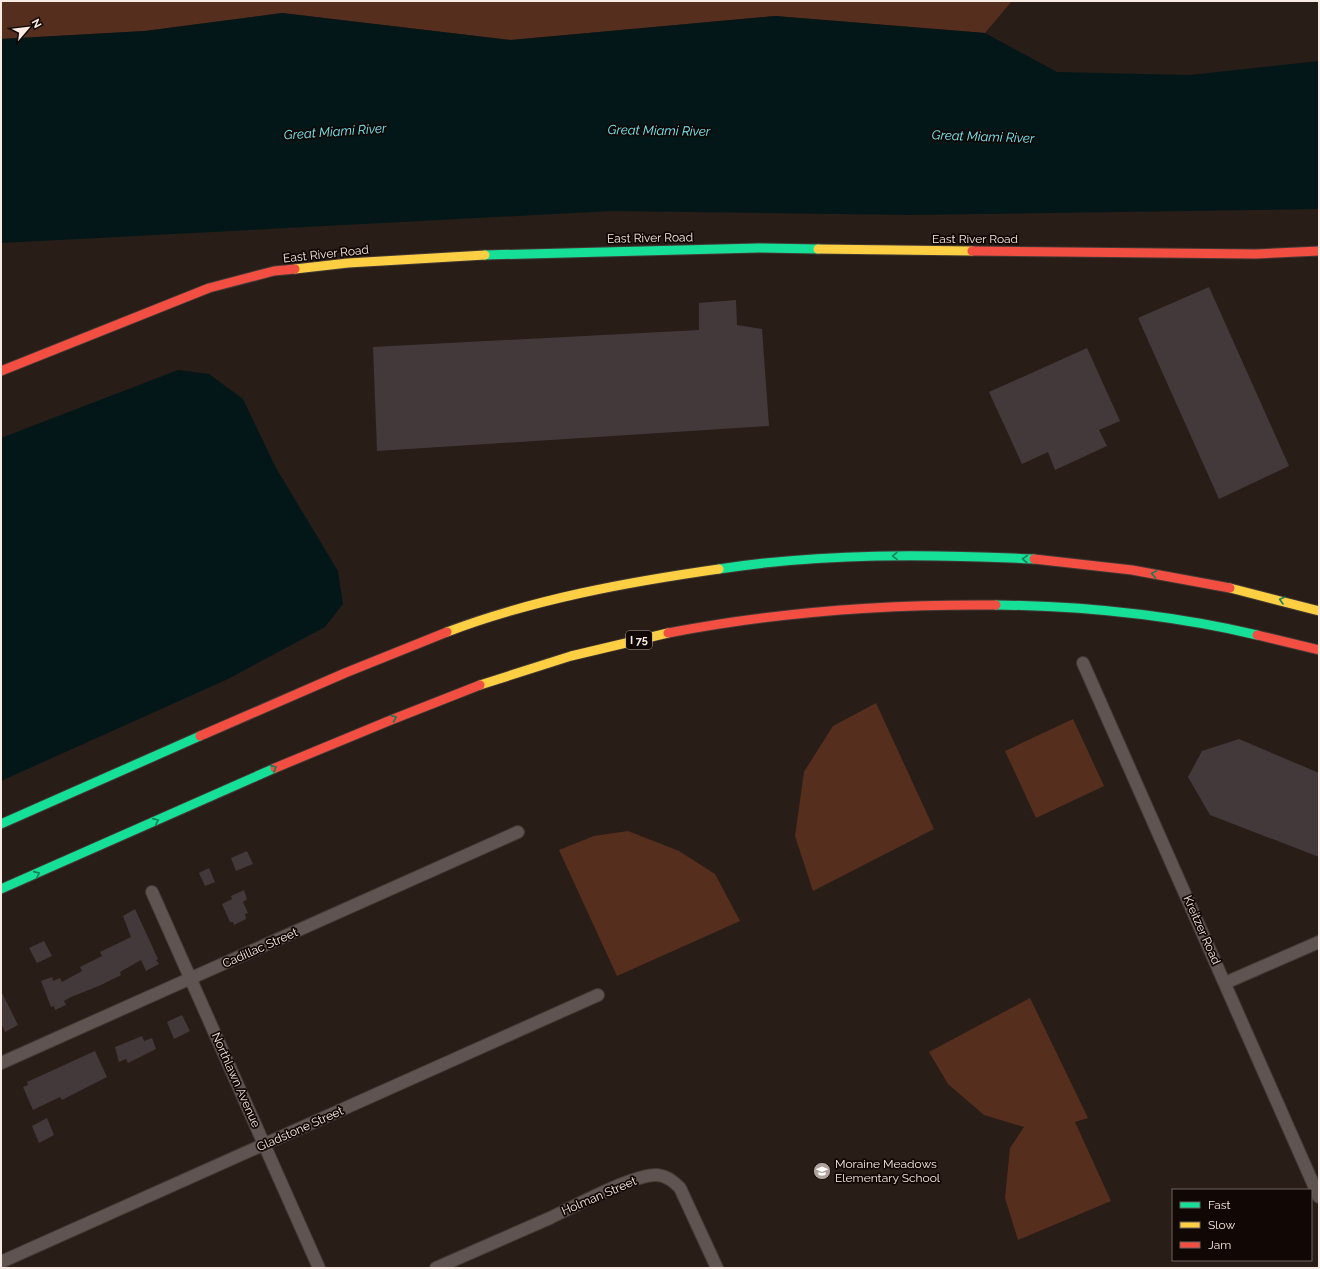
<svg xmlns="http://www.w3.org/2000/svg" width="1320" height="1269" font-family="Raleway,sans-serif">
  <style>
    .green { fill: #562e1d }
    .water { fill: #041718 }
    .building { fill: #43393a }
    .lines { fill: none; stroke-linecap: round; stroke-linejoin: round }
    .street-casing { stroke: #433935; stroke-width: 14 }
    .fast-casing { stroke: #433935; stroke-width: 11 }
    .slow-casing { stroke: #433935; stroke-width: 11 }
    .jam-casing { stroke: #433935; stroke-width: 11 }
    .street { stroke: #5f5451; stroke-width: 12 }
    .fast { stroke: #16e098; stroke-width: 9 }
    .slow { stroke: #ffcf43; stroke-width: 9 }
    .jam { stroke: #f24e42; stroke-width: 9 }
    .oneway { stroke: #147f56 }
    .labels { text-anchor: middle; stroke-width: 3.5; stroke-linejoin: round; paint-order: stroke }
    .shield { fill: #110805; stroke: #b3a6a0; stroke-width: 1 }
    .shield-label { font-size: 11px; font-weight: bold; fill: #f9eae3 }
    .street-label { font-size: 12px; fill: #f9eae3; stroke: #110805 }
    .poi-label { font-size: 12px; fill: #f9eae3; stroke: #110805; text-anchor: start }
    .water-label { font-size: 13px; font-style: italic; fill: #7aedf7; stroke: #110805 }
  </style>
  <rect width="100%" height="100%" fill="#291d18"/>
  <!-- green -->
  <g class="green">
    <path d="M1 1H1012L985 33 775 16 511 40 282 13 145 31 1 39Z"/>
    <path d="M876 703 934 829 813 891 795 836 804 772 833 726Z"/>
    <path d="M1073 719 1104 786 1036 818 1005 751Z"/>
    <path d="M628 831 679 851 715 874 740 921 617 976 559 850 594 836Z"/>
    <path d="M1030 998 1088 1118 1075 1122 1111 1201 1018 1240 1005 1198 1010 1148 1024 1127 984 1115 948 1084 929 1052Z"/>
  </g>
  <!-- water -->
  <g class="water">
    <path d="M282 13 511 40 775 16 985 33 1057 72 1190 75 1319 61V209L910 215 612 211 1 243V39L145 31Z"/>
    <path d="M178 370 209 374 243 399 276 468 338 571 343 604 325 627 228 679 1 781V438Z"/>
  </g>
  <!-- building -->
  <g class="building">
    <path d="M1209 287 1289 466 1219 499 1138 318Z"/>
    <path d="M736 300 737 325 762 329 769 426 377 451 373 347 699 330V303Z"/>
    <path d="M1087 348 1120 421 1099 430 1107 446 1055 470 1048 452 1022 464 989 392Z"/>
    <path d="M1239 739 1319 773V857L1210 815 1188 777 1202 751Z"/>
    <path d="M247 851 253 864 236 871 231 858Z"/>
    <path d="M209 868 215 882 205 886 199 873Z"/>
    <path d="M244 890 247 899 243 902 248 913 245 914 246 919 234 925 233 922H230L222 904 232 899 231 896Z"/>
    <path d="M135 909 158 959 156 960 159 964 146 971 141 960 120 972 121 975 101 985 71 997 64 1001 66 1005 55 1010 54 1006 51 1007 41 981 52 977 53 981 60 978 62 982 82 971 80 967 102 956 100 952 131 937 123 916Z"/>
    <path d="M44 941 52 956 37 963 29 948Z"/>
    <path d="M1 991 18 1025 5 1032 1 1023Z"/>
    <path d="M182 1015 190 1031 174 1039 167 1022Z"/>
    <path d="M142 1036 144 1041 152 1038 156 1049 128 1063 126 1059 119 1062 115 1047Z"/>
    <path d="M95 1051 107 1077 62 1100 60 1097 33 1110 23 1087 28 1085 27 1082Z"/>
    <path d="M47 1118 54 1135 39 1143 32 1126Z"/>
  </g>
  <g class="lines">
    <defs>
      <g id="street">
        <path d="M1083 663 1319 1197"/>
        <path d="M152 892 319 1268"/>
        <path d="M1225 983 1319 942"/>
        <path d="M1 1063 518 832"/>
        <path d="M1 1262 598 995"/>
        <path d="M436 1268C474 1251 512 1235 550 1218 573 1207 633 1174 657 1175 667 1176 673 1181 680 1188L717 1268"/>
      </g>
      <g id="fast">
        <path d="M485 255 758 248 818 249"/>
        <path d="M719 569C823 553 929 554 1034 559"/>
        <path d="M996 605C1084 606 1171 615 1257 635"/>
        <path d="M1 824 200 736"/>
        <path d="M1 889 275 768"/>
      </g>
      <g id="slow">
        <path d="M818 249 972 251"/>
        <path d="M295 269 348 263 485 255"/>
        <path d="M1230 588 1319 611"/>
        <path d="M447 632C534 599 628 582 719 569"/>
        <path d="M480 685 571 656 668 633"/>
      </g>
      <g id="jam">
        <path d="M972 251 1256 254 1319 251"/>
        <path d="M1 371 209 288 274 271 295 269"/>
        <path d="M1034 559 1132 570 1230 588"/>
        <path d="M668 633C776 612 886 604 996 605"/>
        <path d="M1257 635 1319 650"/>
        <path d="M200 736 345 673 447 632"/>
        <path d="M275 768 391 720 480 685"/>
      </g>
    </defs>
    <!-- street casing -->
    <use href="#street" class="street-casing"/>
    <!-- fast casing -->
    <use href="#fast" class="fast-casing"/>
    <!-- slow casing -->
    <use href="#slow" class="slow-casing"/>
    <!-- jam casing -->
    <use href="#jam" class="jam-casing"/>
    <!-- street -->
    <use href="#street" class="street"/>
    <!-- fast -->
    <use href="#fast" class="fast"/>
    <!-- slow -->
    <use href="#slow" class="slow"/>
    <!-- jam -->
    <use href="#jam" class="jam"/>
  </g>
  <!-- one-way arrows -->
  <defs><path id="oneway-chevron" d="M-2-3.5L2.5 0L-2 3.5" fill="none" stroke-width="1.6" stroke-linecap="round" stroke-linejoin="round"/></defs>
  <g class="oneway">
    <use href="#oneway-chevron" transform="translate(895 556) rotate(178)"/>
    <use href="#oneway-chevron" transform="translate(1025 559) rotate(-177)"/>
    <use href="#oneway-chevron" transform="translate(1154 574) rotate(-170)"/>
    <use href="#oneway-chevron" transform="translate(1282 600) rotate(-165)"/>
    <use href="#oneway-chevron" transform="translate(394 718) rotate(-22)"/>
    <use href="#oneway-chevron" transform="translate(274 768) rotate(-24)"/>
    <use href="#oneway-chevron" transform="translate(156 821) rotate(-24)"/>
    <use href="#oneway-chevron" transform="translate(37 874) rotate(-24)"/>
  </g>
  <!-- icons -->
  <defs>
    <symbol id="school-disc" viewBox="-11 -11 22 22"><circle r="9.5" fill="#b0a29c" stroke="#110805"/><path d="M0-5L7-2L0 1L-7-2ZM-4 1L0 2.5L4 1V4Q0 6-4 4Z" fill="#fff"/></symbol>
  </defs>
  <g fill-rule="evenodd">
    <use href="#school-disc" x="812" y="1161" width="20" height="20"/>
  </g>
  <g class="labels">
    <!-- shield labels -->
    <rect class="shield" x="626" y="631" width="26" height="18" rx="3"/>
    <g class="shield-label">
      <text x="639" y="644">I 75</text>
    </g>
    <!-- street labels -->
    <g class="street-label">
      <text transform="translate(650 238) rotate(-1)" y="4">East River Road</text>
      <text x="975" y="243">East River Road</text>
      <text transform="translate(326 254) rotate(-6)" y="4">East River Road</text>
      <text transform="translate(1202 930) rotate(66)" y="4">Kreitzer Road</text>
      <text transform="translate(260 948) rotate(-24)" y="4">Cadillac Street</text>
      <text transform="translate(236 1080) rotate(66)" y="4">Northlawn Avenue</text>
      <text transform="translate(300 1129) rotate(-24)" y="4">Gladstone Street</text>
      <text transform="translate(599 1196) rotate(-23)" y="4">Holman Street</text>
    </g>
    <!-- poi labels -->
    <g class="poi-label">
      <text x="835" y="1168">Moraine Meadows<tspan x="835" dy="14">Elementary School</tspan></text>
    </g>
    <!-- water labels -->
    <g class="water-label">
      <text transform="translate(659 130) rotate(1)" y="5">Great Miami River</text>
      <text transform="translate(335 131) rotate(-4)" y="5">Great Miami River</text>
      <text transform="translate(983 136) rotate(2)" y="5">Great Miami River</text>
    </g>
  </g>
  <!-- border -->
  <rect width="1320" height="1269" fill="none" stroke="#f9eae3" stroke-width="4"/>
  <!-- legend -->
  <rect x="1172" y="1189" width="140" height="72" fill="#110805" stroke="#6e625e"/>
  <rect x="1180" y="1202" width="20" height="6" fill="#16e098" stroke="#6e625e"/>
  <text x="1208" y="1209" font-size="12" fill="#f9eae3">Fast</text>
  <rect x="1180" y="1222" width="20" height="6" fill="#ffcf43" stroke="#6e625e"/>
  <text x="1208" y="1229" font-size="12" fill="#f9eae3">Slow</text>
  <rect x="1180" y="1242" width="20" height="6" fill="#f24e42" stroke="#6e625e"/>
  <text x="1208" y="1249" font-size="12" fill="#f9eae3">Jam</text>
  <!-- north arrow -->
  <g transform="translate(28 28) rotate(62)" stroke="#110805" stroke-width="3" paint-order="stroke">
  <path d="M0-3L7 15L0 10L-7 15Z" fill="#f9eae3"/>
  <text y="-6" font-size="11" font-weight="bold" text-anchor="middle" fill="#f9eae3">N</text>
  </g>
</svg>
